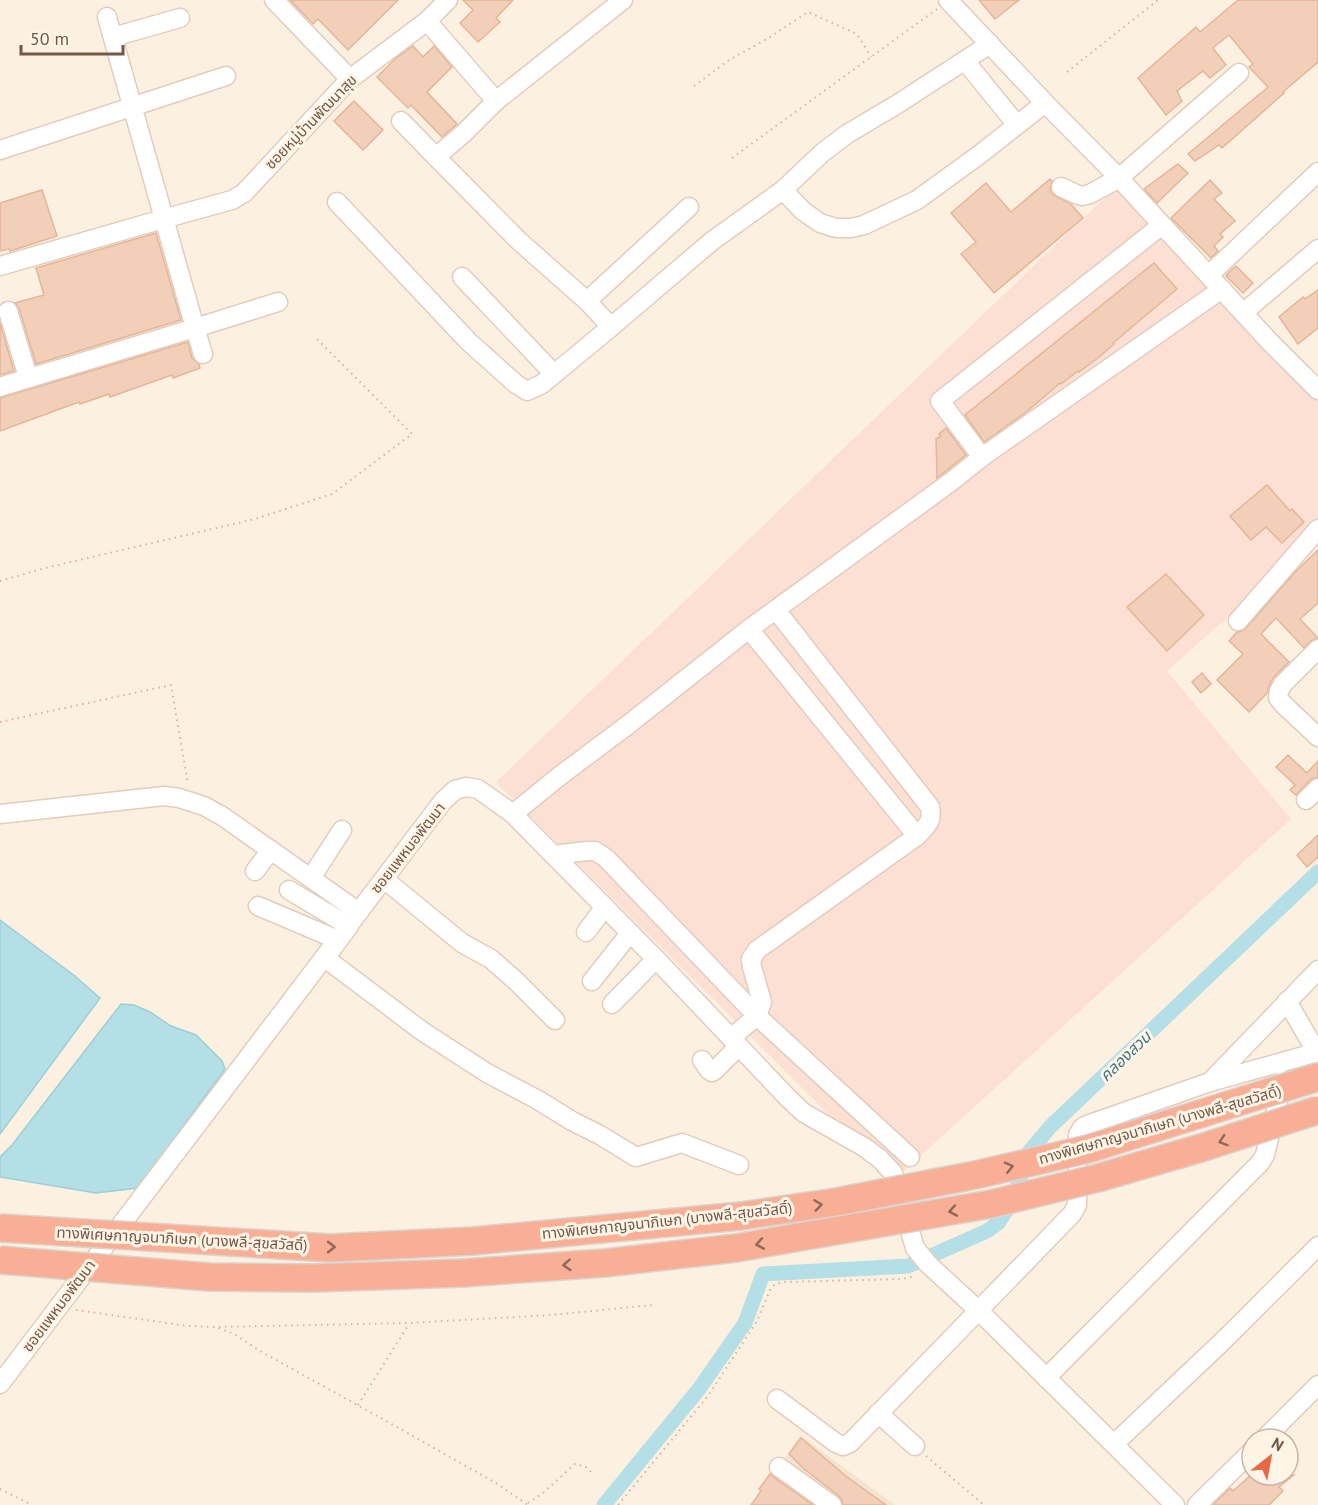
<svg xmlns="http://www.w3.org/2000/svg" width="1318" height="1505" font-family="'PT Sans','Noto Sans Thai',sans-serif">
  <style>
    .residential { fill: #f4e3cf }
    .commercial { fill: #fde0d4 }
    .water { fill: #b5dfe6; stroke: #9bcfd8; stroke-width: 1.5 }
    .lines { fill: none; stroke-linecap: round; stroke-linejoin: round }
    .canal { stroke: #b5dfe6; stroke-width: 15 }
    .building { fill: #f2cfb8; stroke: #e5b598; stroke-width: 1.5 }
    .minor-casing { stroke: #e1cdbd; stroke-width: 21 }
    .path { stroke: #d7b29b; stroke-width: 2; stroke-dasharray: 1.5 4.5; stroke-linecap: butt }
    .minor { stroke: #fff; stroke-width: 18 }
    .highway-bridge-casing { stroke: #dbd3cf; stroke-width: 30; stroke-linecap: butt }
    .highway-bridge { stroke: #f8af96; stroke-width: 27 }
    .oneway { stroke: #8e6957 }
    .labels { text-anchor: middle; stroke-width: 6; stroke-linejoin: round; paint-order: stroke }
    .street-label { font-size: 15px; fill: #745747; stroke: #fff5e7 }
    .water-label { font-size: 16px; font-style: italic; fill: #3e7781; stroke: #fff5e7 }
  </style>
  <rect width="100%" height="100%" fill="#fcf1e1"/>
  <!-- residential -->
  <path class="residential" d="M800 1435 895 1505H755Z"/>
  <!-- commercial -->
  <path class="commercial" d="M1122 181 1318 386V537L1167 671 1291 819 894 1180 496 782Z"/>
  <!-- water -->
  <g class="water">
    <path d="M0 920 75 976 100 998 0 1134Z"/>
    <path d="M121 1004 134 1005 150 1012 171 1026 196 1035 222 1061 225 1069 138 1188 96 1193 0 1177V1157L12 1145Z"/>
  </g>
  <g class="lines">
    <!-- canal -->
    <path class="canal" d="M604 1505 699 1389 745 1323 763 1274 908 1266 987 1231 998 1223 1012 1202 1029 1152 1050 1127 1318 872"/>
  </g>
  <!-- building -->
  <g class="building">
    <path d="M290 0H398L348 50 318 19 313 24Z"/>
    <path d="M463 0H513L496 18 500 22 478 42 460 23 473 10Z"/>
    <path d="M979 0H1019L995 19Z"/>
    <path d="M1238 0H1318V62L1283 92 1284 93 1222 148 1219 145 1195 161 1188 154 1268 87 1249 67 1253 64 1229 35 1213 48 1226 65 1210 78 1203 71 1177 91 1182 101 1166 115 1138 78 1196 27 1200 32Z"/>
    <path d="M413 46 423 57 434 46 452 67 427 92 457 124 442 137 411 105 408 108 377 77 395 59Z"/>
    <path d="M354 101 383 130 363 150 334 121Z"/>
    <path d="M1178 164 1188 173 1157 203 1144 189Z"/>
    <path d="M1050 179 1052 181 1050 189 1052 194 1071 204 1083 218 994 293 961 254 976 242 951 213 986 183 1011 212Z"/>
    <path d="M1210 180 1222 193 1214 199 1235 221 1220 234 1223 237 1214 246 1218 251 1211 258 1171 218Z"/>
    <path d="M42 190 57 236 10 251 9 249 0 251V203Z"/>
    <path d="M156 233 181 320 36 364 19 308 15 303 44 295 36 268Z"/>
    <path d="M1154 263 1177 289 1113 343 1114 344 1098 358 1079 372 1078 371 1061 384 1060 383 1025 413 984 442 965 415Z"/>
    <path d="M1236 266 1253 283 1243 293 1226 276 1228 275 1227 274Z"/>
    <path d="M1318 290V328L1298 344 1279 317 1303 297 1305 299Z"/>
    <path d="M0 323 14 371 0 375Z"/>
    <path d="M188 342 192 358 199 364 200 368 173 378 172 375 110 397 109 394 80 404 79 402 0 431V398Z"/>
    <path d="M946 428 966 455 937 478 936 439 941 436 939 434Z"/>
    <path d="M1267 485 1290 511 1292 509 1304 522 1282 543 1266 527 1251 540 1230 516Z"/>
    <path d="M1318 550V603L1300 619 1318 638 1311 641 1304 648 1276 618 1261 634 1289 662 1273 678 1269 686 1267 693 1249 712 1217 680 1243 654 1229 641 1237 632 1242 631 1246 628 1297 570Z"/>
    <path d="M1166 574 1204 615 1167 651 1127 607Z"/>
    <path d="M1202 673 1211 684 1201 693 1192 682Z"/>
    <path d="M1288 755 1307 773 1318 761V777L1310 780 1296 795 1290 790 1295 785 1276 767Z"/>
    <path d="M1318 835V857L1307 867 1297 855Z"/>
    <path d="M801 1438 847 1477 886 1505H843L842 1500 838 1495 804 1469 789 1454Z"/>
    <path d="M770 1474 772 1476 813 1505H751L761 1491 759 1489Z"/>
    <path d="M1251 1475H1294L1279 1487 1283 1491 1269 1505H1213L1230 1488 1233 1491Z"/>
  </g>
  <g class="lines">
    <defs>
      <g id="minor">
        <path d="M274 0 350 79"/>
        <path d="M948 0 1045 103 1119 178 1269 341 1318 390"/>
        <path d="M427 21 496 101"/>
        <path d="M113 37 180 18"/>
        <path d="M965 61 1017 125"/>
        <path d="M401 121 436 157 464 133 496 101 623 0"/>
        <path d="M0 150 226 76"/>
        <path d="M436 157 519 241 587 301 611 327"/>
        <path d="M1061 187 1076 194 1082 196 1090 194 1119 178 1239 73"/>
        <path d="M783 190 822 153 847 134 896 105 990 44"/>
        <path d="M337 202 469 342 516 384 527 391 542 384 611 327 712 241 783 190 803 211 820 223 836 228H851L864 225 917 200 979 155 1045 103"/>
        <path d="M0 266 163 219 232 200 244 193 350 79 427 21 448 0"/>
        <path d="M1209 275 1318 172"/>
        <path d="M462 277 554 374"/>
        <path d="M587 301 689 207"/>
        <path d="M8 311 28 377"/>
        <path d="M1243 313 1318 249"/>
        <path d="M203 354 195 328 278 302"/>
        <path d="M0 387 195 328C165 225 137 121 107 17"/>
        <path d="M982 457 940 401 1162 225"/>
        <path d="M1238 621 1318 529"/>
        <path d="M749 629 917 836"/>
        <path d="M1318 649 1283 684 1279 691 1278 698 1284 705 1318 737"/>
        <path d="M1306 800 1318 788"/>
        <path d="M0 814 164 796 179 798 204 806 222 816 359 912"/>
        <path d="M513 814 557 778 629 724 749 629 952 481 982 457 1222 289"/>
        <path d="M553 855 587 851H595L606 858 757 1016 910 1157"/>
        <path d="M255 871 271 850"/>
        <path d="M311 878 342 830"/>
        <path d="M384 879 462 943 491 959 516 981 555 1020"/>
        <path d="M289 890 349 926 325 958 422 1031 487 1073 538 1100 572 1121 600 1135 636 1157 682 1143 739 1165"/>
        <path d="M258 906 338 940"/>
        <path d="M586 932 605 907"/>
        <path d="M592 981 630 933"/>
        <path d="M1287 1001 1317 1053"/>
        <path d="M612 1004 656 959"/>
        <path d="M731 1038 757 1016 762 1002 752 967 751 959 757 950 917 836C927 825 933 822 930 807L776 610"/>
        <path d="M702 1060 709 1070 712 1072 715 1070 739 1046"/>
        <path d="M1211 1081 1318 970"/>
        <path d="M1046 1378 1260 1163 1265 1155 1283 1080"/>
        <path d="M0 1384 443 801 455 790 466 787 478 789 513 814 656 959 789 1099 804 1113 864 1147 880 1159 893 1173 915 1248 928 1264 979 1311 1175 1505"/>
        <path d="M777 1399 836 1443 843 1446 850 1443 1072 1214 1077 1205 1078 1135 1082 1128 1087 1125 1210 1082 1318 1052"/>
        <path d="M878 1413 915 1446"/>
        <path d="M1264 1439 1318 1385"/>
        <path d="M1114 1444 1225 1339 1318 1246"/>
        <path d="M779 1467 832 1505"/>
        <path d="M1197 1505 1252 1451"/>
      </g>
    </defs>
    <!-- minor casing -->
    <use href="#minor" class="minor-casing"/>
    <!-- path -->
    <g class="path">
      <path d="M1067 72 1158 0"/>
      <path d="M694 86 729 60 767 39 808 12 857 34 871 57"/>
      <path d="M732 158 937 9"/>
      <path d="M0 581 45 568 255 519 332 494 412 434 317 339"/>
      <path d="M0 722 171 685 188 784"/>
      <path d="M76 1310 188 1326 216 1327 234 1334 260 1351 388 1422 496 1483 528 1505"/>
      <path d="M219 1327 409 1323 551 1315 653 1305"/>
      <path d="M358 1405 409 1324"/>
      <path d="M926 1456 984 1505"/>
      <path d="M0 1489 32 1505"/>
      <path d="M528 1503 543 1493 575 1464 586 1467 593 1474"/>
      <path d="M618 1505 708 1396 757 1321 771 1288 775 1284 784 1282 902 1279 916 1276"/>
    </g>
    <!-- minor -->
    <use href="#minor" class="minor"/>
    <defs>
      <g id="highway-bridge">
        <path d="M0 1228 330 1248 473 1241 741 1216 836 1202 975 1175 1088 1149 1318 1077"/>
        <path d="M0 1260 209 1277 314 1278 463 1273 605 1263 736 1248 991 1204 1098 1178 1201 1148 1318 1110"/>
      </g>
    </defs>
    <!-- highway-bridge casing -->
    <use href="#highway-bridge" class="highway-bridge-casing"/>
    <!-- highway-bridge -->
    <use href="#highway-bridge" class="highway-bridge"/>
  </g>
  <!-- one-way arrows -->
  <defs><path id="oneway-chevron" d="M-2-3.5L2.5 0L-2 3.5" fill="none" stroke-width="1.6" stroke-linecap="round" stroke-linejoin="round" transform="scale(1.5)"/></defs>
  <g class="oneway">
    <use href="#oneway-chevron" transform="translate(1223 1141) rotate(162)"/>
    <use href="#oneway-chevron" transform="translate(1009 1167) rotate(-13)"/>
    <use href="#oneway-chevron" transform="translate(818 1205) rotate(-8)"/>
    <use href="#oneway-chevron" transform="translate(953 1211) rotate(170)"/>
    <use href="#oneway-chevron" transform="translate(760 1244) rotate(170)"/>
    <use href="#oneway-chevron" transform="translate(331 1247)"/>
    <use href="#oneway-chevron" transform="translate(567 1265) rotate(176)"/>
  </g>
  <g class="labels">
    <!-- street labels -->
    <g class="street-label">
      <text transform="translate(311 122) rotate(-46)" y="5">ซอยหมู่บ้านพัฒนาสุข</text>
      <text transform="translate(408 848) rotate(-52)" y="5">ซอยแพหมอพัฒนา</text>
      <text transform="translate(1160 1125) rotate(-16)" y="5">ทางพิเศษกาญจนาภิเษก (บางพลี-สุขสวัสดิ์)</text>
      <text transform="translate(667 1221) rotate(-6)" y="5">ทางพิเศษกาญจนาภิเษก (บางพลี-สุขสวัสดิ์)</text>
      <text transform="translate(182 1239) rotate(3)" y="5">ทางพิเศษกาญจนาภิเษก (บางพลี-สุขสวัสดิ์)</text>
      <text transform="translate(59 1306) rotate(-53)" y="5">ซอยแพหมอพัฒนา</text>
    </g>
    <!-- water labels -->
    <g class="water-label">
      <text transform="translate(1125 1056) rotate(-44)" y="6">คลองสวน</text>
    </g>
  </g>
  <!-- north arrow -->
  <g transform="translate(1270 1457) rotate(31)"><circle r="28" fill="#fff5e7" stroke="#c7b6a7" stroke-width="1.5"/>
  <path d="M0-4.5L10 22L0 15L-10 22Z" fill="#e96743"/>
  <text y="-9" font-size="16" font-weight="bold" text-anchor="middle" fill="#745747">N</text>
  </g>
  <!-- scale -->
  <path d="M21 45v9h102v-9" fill="none" stroke="#745747" stroke-width="3"/>
  <text x="30" y="45" font-size="18" fill="#745747" stroke="#fff5e7" stroke-width="4.5" paint-order="stroke">50 m</text>
</svg>
